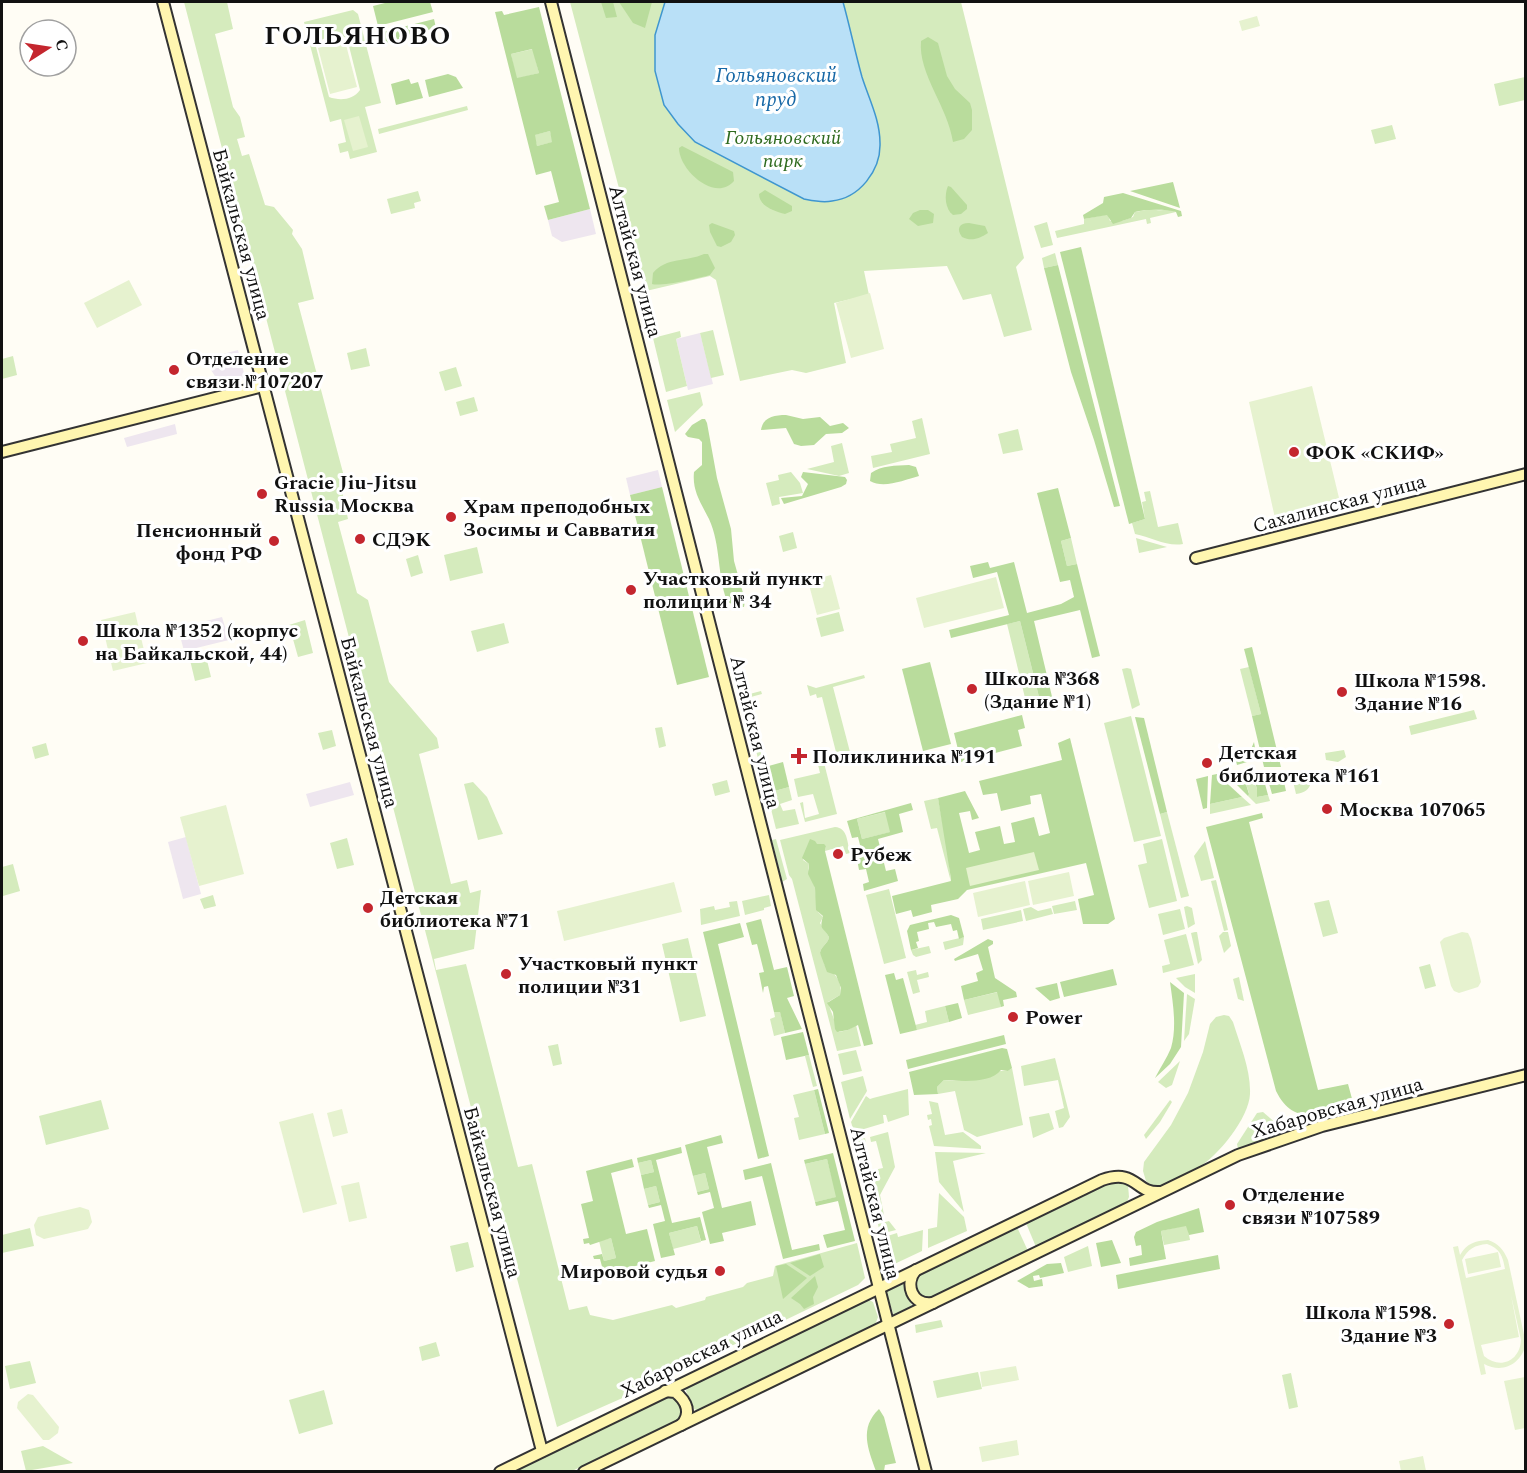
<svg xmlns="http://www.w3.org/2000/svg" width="1527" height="1473" font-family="Spectral,serif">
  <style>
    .industrial { fill: #eee6ef }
    .green { fill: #d5ebbd; fill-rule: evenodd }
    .forest { fill: #b9dc9c; fill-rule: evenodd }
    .pitch { fill: #e6f2cf; fill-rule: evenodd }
    .water { fill: #b9e0f7; stroke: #3f96cf; stroke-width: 1.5 }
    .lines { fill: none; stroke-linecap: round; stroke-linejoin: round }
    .secondary-casing { stroke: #333; stroke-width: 14 }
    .secondary { stroke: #fff6b0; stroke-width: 10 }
    .poi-dot { fill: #c4262e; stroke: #fff; stroke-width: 2 }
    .labels { text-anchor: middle; stroke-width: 6; stroke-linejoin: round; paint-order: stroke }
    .park-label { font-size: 20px; font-style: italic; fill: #2f6b1f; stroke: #fff }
    .street-label { font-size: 20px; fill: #111; stroke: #fff }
    .poi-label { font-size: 20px; font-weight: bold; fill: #111; stroke: #fff; text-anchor: start }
    .water-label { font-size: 21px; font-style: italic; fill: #1768a6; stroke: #fff }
    .district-label { font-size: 26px; font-weight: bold; letter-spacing: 1.5px; fill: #111; stroke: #fff }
  </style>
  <rect width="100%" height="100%" fill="#fffdf5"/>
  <!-- industrial -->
  <g class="industrial">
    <path d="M590 209 596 234 562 242 552 236 548 220Z"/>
    <path d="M700 333 713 384 688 390 676 339Z"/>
    <path d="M238 350 245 377 220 384 204 359Z"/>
    <path d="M175 424 177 434 127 447 124 438Z"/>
    <path d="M658 470 662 487 630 495 626 478Z"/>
    <path d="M222 617 229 640 184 651 178 628Z"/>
    <path d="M350 782 354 795 310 807 306 794Z"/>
    <path d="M186 837 201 894 183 899 168 842Z"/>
  </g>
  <!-- green -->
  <g class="green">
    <path d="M184 2H227L233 29 215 34 233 107 240 117 245 137 237 139 242 156 249 154 265 205 274 207 293 230 292 234 302 249 314 299 298 303 346 484 341 486 348 519 338 522 357 593 368 600 389 682 437 738 439 748 419 754 451 884 467 880 470 893 481 890 474 949 434 959 436 970 466 964 518 1167 532 1164 569 1310 587 1306 590 1315 613 1320 672 1305 676 1308 705 1300 706 1297 743 1287 747 1283 773 1276 775 1266 857 1243 865 1278 858 1285 627 1396 557 1427 474 1119Z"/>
    <path d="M570 2H961L1024 258 1016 267 1032 330 1004 337 991 294 963 300 947 266 864 271 869 295 834 303 846 363 806 373 792 370 740 381 716 280 710 276 646 291Z"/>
    <path d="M353 10 358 14 381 103 365 107 377 152 350 159 348 151 340 153 338 144 346 142 341 119 330 122 304 22ZM339 35 347 38 360 90C353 100 340 101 329 97L316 47C320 38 330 35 339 35Z"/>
    <path d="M533 49 539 73 516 79 511 54Z"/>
    <path d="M1525 77V100L1499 106 1494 84Z"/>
    <path d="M467 106 468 110 379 134 378 129Z"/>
    <path d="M1392 125 1396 139 1375 144 1371 130Z"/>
    <path d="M550 131 553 142 537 146 534 135Z"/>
    <path d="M418 191 421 201 414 203 415 208 391 214 387 199Z"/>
    <path d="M1152 209C1160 212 1169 208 1176 212L1150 218 1151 223 1147 224 1146 219 1057 238 1055 231 1084 224V219L1104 215H1108L1110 221H1122L1133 217 1135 212Z"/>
    <path d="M1047 222 1053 245 1041 248 1034 226Z"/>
    <path d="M1055 253 1058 265 1044 268 1042 258Z"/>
    <path d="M713 330 724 375 711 378 700 333Z"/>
    <path d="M680 331 681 337 676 339 687 386 666 392 653 338Z"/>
    <path d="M366 348 370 366 351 370 347 353Z"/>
    <path d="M13 356 17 375 2 379V359Z"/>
    <path d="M456 367 462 386 445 391 439 372Z"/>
    <path d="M700 392 703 405 675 432 667 400Z"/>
    <path d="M474 397 478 411 460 416 456 402Z"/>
    <path d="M922 418 930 454 873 468 871 456 892 452 890 444 916 438 912 421Z"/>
    <path d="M1018 429 1023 450 1003 454 998 434Z"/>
    <path d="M842 443 849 473 839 476 807 469 834 462 831 446Z"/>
    <path d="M791 472 800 483 803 493 779 497 780 504 772 506 766 483 779 480 778 475Z"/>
    <path d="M1150 491 1158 527 1178 523 1183 544C1167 547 1151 537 1135 534L1132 523 1145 519 1142 502 1146 501 1144 492Z"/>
    <path d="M793 532 797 548 783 552 779 536Z"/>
    <path d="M1071 538 1077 564 1067 566 1061 541Z"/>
    <path d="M1136 538 1167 547 1139 553Z"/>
    <path d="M477 547 483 573 450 581 444 555Z"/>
    <path d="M418 555 423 573 411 577 406 559Z"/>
    <path d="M839 612 844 631 821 637 816 618Z"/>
    <path d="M305 620 313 653 298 657 289 625Z"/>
    <path d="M1020 621 1042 709 1036 710 1034 704 1027 706 1007 624Z"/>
    <path d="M504 623 509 643 477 652 471 631Z"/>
    <path d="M206 656 211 677 195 681 190 660Z"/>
    <path d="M1249 667 1261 714 1252 716 1240 669Z"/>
    <path d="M1127 668 1131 669 1140 705 1132 709 1122 669Z"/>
    <path d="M864 675 865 678 833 687 850 752 837 756 822 697 817 698 816 694 810 696 807 685 816 688Z"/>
    <path d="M761 691 762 694 747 698 766 773 762 774 742 696Z"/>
    <path d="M1474 710 1477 719 1411 735 1409 726Z"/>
    <path d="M1131 716 1161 836 1134 842 1104 723Z"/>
    <path d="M662 727 666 746 659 748 655 728Z"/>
    <path d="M332 730 336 746 323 750 318 733Z"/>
    <path d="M46 743 49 755 35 759 32 747Z"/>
    <path d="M1344 750 1346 757 1338 762 1326 760 1325 753Z"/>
    <path d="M821 751 837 814 805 822 800 803 803 802 805 818 819 814 813 794 798 797 794 779 820 773 815 752Z"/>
    <path d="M767 776 771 792 789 787 792 800 780 804 783 811 795 809 799 824 776 829 763 777Z"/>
    <path d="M1292 777 1308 778 1311 781C1310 790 1304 793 1296 794Z"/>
    <path d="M1244 778 1253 779 1257 789V797L1268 795 1270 801 1256 804 1248 796 1249 793Z"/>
    <path d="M727 780 730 792 715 796 712 784Z"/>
    <path d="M473 782 487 797 503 834 478 840 464 784Z"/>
    <path d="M1242 797 1251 805 1210 814V804Z"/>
    <path d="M938 798 948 852 951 882 937 828 931 829 924 801Z"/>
    <path d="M886 812 891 832 862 839 857 819Z"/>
    <path d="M1167 812 1189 896 1181 898 1160 814Z"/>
    <path d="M835 827C848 828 847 842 850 853L846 854 843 846 825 851 826 846 822 844 808 847 803 860 809 864 808 869 815 888 818 912 823 917 820 923 829 937C828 944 821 946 820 953L824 959V964C834 973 843 981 840 995L828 1002C831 1012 835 1022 839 1032L848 1030 856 1025 861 1046 837 1051 792 879 789 875 780 840Z"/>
    <path d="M347 838 354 865 337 869 330 843Z"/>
    <path d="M776 839 787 879 782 882 772 840Z"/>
    <path d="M1162 839 1177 901 1149 908 1138 865 1147 863 1143 844Z"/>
    <path d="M1205 841 1214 878 1201 881 1194 856Z"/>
    <path d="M13 864 20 891 3 896 2 867Z"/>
    <path d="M1216 880 1228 930 1224 931 1211 881Z"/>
    <path d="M889 889 906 958 884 964 866 895Z"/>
    <path d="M213 895 216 906 204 909 200 899Z"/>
    <path d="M769 895 771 906 764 908V910L745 915 742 901Z"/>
    <path d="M1329 900 1338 933 1323 937 1314 903Z"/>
    <path d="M737 901 740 916 701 925 700 909 714 906 715 910 730 907 729 902Z"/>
    <path d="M1075 901 1077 910 1054 914 1052 906Z"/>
    <path d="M1187 906 1192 908 1195 924 1188 928 1184 907Z"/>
    <path d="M1031 907 1038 911 1051 908 1053 914 1026 921 1023 909Z"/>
    <path d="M1180 909 1185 929 1163 935 1158 914Z"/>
    <path d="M1021 910 1023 921 983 930 981 919Z"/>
    <path d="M1195 932H1197L1202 960 1198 964 1191 933Z"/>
    <path d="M1223 932H1228L1231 946 1224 953 1219 936Z"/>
    <path d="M1186 934 1194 965 1163 973 1162 966 1170 964 1164 940Z"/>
    <path d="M964 937 963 945 945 950 943 942Z"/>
    <path d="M688 938 706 1016 680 1022 662 944Z"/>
    <path d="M929 946 931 953 916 957 913 955 911 950Z"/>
    <path d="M1430 964 1436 986 1425 989 1419 967Z"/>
    <path d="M916 970 917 975 928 972 929 977 917 980 920 992 913 994 907 972Z"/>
    <path d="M1195 974V993L1185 987 1176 978Z"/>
    <path d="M1239 977 1244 1001 1238 999 1233 979Z"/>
    <path d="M998 992 1001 1007 968 1015 964 1000Z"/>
    <path d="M1187 994 1195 999 1189 1034 1184 1041Z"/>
    <path d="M945 1006 949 1022 917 1030 915 1025 927 1022 925 1011Z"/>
    <path d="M780 1011 785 1033 774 1036 770 1019 775 1017 774 1012Z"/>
    <path d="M1224 1015 1229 1016 1233 1022C1240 1045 1251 1070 1250 1094 1249 1118 1218 1156 1198 1168 1186 1175 1173 1181 1161 1187H1153L1146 1181 1143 1171 1144 1162 1171 1125 1188 1093 1203 1052 1210 1024 1216 1017Z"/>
    <path d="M558 1044 562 1064 553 1066 548 1046Z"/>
    <path d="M856 1050 862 1071 843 1075 838 1054Z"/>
    <path d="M809 1055 817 1086 813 1087 805 1056Z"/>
    <path d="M1055 1058 1070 1117 1063 1127 1059 1128 1055 1111 1064 1108 1058 1080 1024 1086 1021 1066Z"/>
    <path d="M1180 1061 1172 1085 1166 1088 1158 1082Z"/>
    <path d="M1012 1068 1023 1125 977 1137 964 1130 955 1091 938 1094 937 1087 944 1080C970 1084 988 1069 1008 1071Z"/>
    <path d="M863 1076 867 1091 850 1119 841 1082Z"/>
    <path d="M908 1089 909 1115 888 1122 886 1115H883L884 1123 854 1132 851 1122 866 1096 870 1099 873 1098Z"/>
    <path d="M814 1090 825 1134 799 1140 794 1118 799 1117 793 1095Z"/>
    <path d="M101 1100 109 1129 46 1145 39 1116Z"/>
    <path d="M1170 1100 1172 1102 1160 1122 1146 1139 1144 1135Z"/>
    <path d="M929 1101 938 1103 945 1135 963 1132 981 1146V1149L934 1146 929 1126 932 1125 931 1119 928 1120 927 1115 932 1114Z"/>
    <path d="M1263 1112 1278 1125V1134L1238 1149 1237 1144 1257 1113Z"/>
    <path d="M1049 1113 1054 1129 1033 1138 1029 1117Z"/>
    <path d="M888 1132 895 1167 880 1195 884 1215 876 1217 857 1140 865 1138 866 1143 863 1145 869 1171 883 1168 876 1141 871 1142 870 1137Z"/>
    <path d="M935 1152 986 1153 953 1161 964 1212 939 1182Z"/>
    <path d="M827 1159 837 1197 815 1202 805 1164Z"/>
    <path d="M651 1160 654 1172 641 1175 638 1163Z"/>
    <path d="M705 1173 709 1189 697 1192 693 1176Z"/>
    <path d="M1111 1181H1123L1128 1185 1129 1197 1126 1204 1036 1247 1026 1223Z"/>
    <path d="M656 1186 660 1202 648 1205 644 1189Z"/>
    <path d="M939 1193 964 1217 967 1231 928 1248V1229L937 1227Z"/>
    <path d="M889 1221 896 1230 880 1234 878 1224Z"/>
    <path d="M1187 1225 1190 1240 1164 1245 1161 1231Z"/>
    <path d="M697 1226 701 1242 673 1249 669 1233Z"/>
    <path d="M1017 1227 1028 1251 933 1297H924L917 1293 915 1284 922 1272Z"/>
    <path d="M30 1228 34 1246 2 1253V1235Z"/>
    <path d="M923 1230 922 1251 888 1267 881 1238 897 1233 898 1237Z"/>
    <path d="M611 1238 616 1258 604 1261 599 1241Z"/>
    <path d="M468 1242 474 1267 456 1272 450 1246Z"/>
    <path d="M1088 1246 1092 1266 1068 1272 1064 1257Z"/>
    <path d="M904 1281 907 1297 913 1307 894 1316 886 1292Z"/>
    <path d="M867 1299 873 1302 878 1317 875 1325 699 1411 694 1409 686 1391 688 1386Z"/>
    <path d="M941 1320 943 1327 916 1333 915 1325Z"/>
    <path d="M436 1342 440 1356 422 1361 419 1347Z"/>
    <path d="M30 1361 36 1383 10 1389 5 1366Z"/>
    <path d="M978 1372 982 1389 937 1398 933 1381Z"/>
    <path d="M1291 1373 1298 1407 1289 1409 1282 1375Z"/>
    <path d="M324 1390 333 1424 299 1434 289 1400Z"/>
    <path d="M667 1395C681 1398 684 1408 680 1420L572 1471 511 1472Z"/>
    <path d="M43 1446 73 1463 26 1471 21 1451Z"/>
  </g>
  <!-- forest -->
  <g class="forest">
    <path d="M389 2H430L433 12 378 26 373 6Z"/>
    <path d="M601 2H613L617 17 606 18Z"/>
    <path d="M619 2H652L645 28 633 23Z"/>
    <path d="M539 7 590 209 548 220 544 206 559 202 551 171 536 175 495 12 502 11 504 15ZM532 49 539 73 517 78 511 54ZM550 131 552 142 537 146 535 135Z"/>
    <path d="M434 19 436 28 399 37V39L386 43 383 32Z"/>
    <path d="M928 37 938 43 947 76 955 89 970 103 972 110V130L964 139 953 142C948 107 918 74 921 41Z"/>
    <path d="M448 74 456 77 463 88 429 97 425 80Z"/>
    <path d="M409 79 411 84 418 82 423 98 396 105 391 84Z"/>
    <path d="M682 146 733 172 734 181C715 203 679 170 679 148Z"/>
    <path d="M1173 182 1180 208 1130 191Z"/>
    <path d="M948 186 951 187 967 205V209L961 214 953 215C945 209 944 195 948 186Z"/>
    <path d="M765 190 792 206V211L785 214C774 211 759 206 759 194Z"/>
    <path d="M1123 193 1181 211 1182 216 1178 217 1176 212C1168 209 1144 209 1135 212L1131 218 1113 224 1107 215 1084 219 1083 215 1103 203 1104 197Z"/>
    <path d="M920 210H928L934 214 933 223 918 226 909 219 913 213Z"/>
    <path d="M712 223 734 231 735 235 731 242 721 247 717 246 710 232 709 225Z"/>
    <path d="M969 223 985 226 988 233C980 238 972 242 962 237 956 229 959 223 969 223Z"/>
    <path d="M1081 247 1145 519 1129 524 1060 252Z"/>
    <path d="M704 254H708L715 268 710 275C700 278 660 287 652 284L653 273C666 257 687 262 704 254Z"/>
    <path d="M1058 265 1120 506 1114 507 1094 440 1071 372 1044 268Z"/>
    <path d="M786 415 803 419 820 417 830 426 843 423 849 428 842 433 826 434 814 445 801 446 794 444 786 428 761 430C763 417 774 415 786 415Z"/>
    <path d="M702 419H705L707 423 717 478 731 529 734 561 745 600 744 607H736L727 601C717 575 721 545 709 519 701 503 692 491 694 472L702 465V442L699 439 688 437 685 434 692 425Z"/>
    <path d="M909 465 916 467 919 476C904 480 884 489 870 481L871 473C882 465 895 466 909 465Z"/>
    <path d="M803 472 845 477 847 480 846 484 841 487 784 504 781 498 802 496 808 484 801 477Z"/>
    <path d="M662 487 709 677 677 685 630 495Z"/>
    <path d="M1058 488 1071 538 1061 541 1067 566 1077 564 1100 656 1092 658 1080 610 1034 621 1054 705 1042 709 1020 621 951 638 949 630 1009 615 997 572 973 578 970 566 988 562 990 568 1014 562 1027 613 1061 604 1074 597 1070 580 1060 582 1037 493Z"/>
    <path d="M1252 647 1281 767H1264L1252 716 1261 714 1244 649Z"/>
    <path d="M930 662 951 744 923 751 902 669Z"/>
    <path d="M1022 715 1025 728 1018 730 1022 746 961 762 954 733Z"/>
    <path d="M1135 717 1144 718 1167 812 1160 814Z"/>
    <path d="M1070 738 1115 919 1108 924H1083L1078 899 1094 895 1086 863 967 890 958 899 931 905 932 912 913 917 911 910 896 914 892 896 951 881V879L938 798 965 791 979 818 972 820 970 811 959 813 969 853 980 850 975 832 1000 826 1004 844 1015 842 1011 823 1034 817 1039 836 1050 833 1041 794 1030 796 1031 804 1001 811 997 793 983 795 979 781 1062 760 1058 743Z"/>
    <path d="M1254 742 1257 759 1237 765 1236 761 1249 754Z"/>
    <path d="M783 762 789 787 771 792 765 767Z"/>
    <path d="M1233 770 1262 773 1268 795 1257 797V789L1254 779 1244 778 1249 794 1248 796 1224 772Z"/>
    <path d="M1266 773H1282L1286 791 1272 794Z"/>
    <path d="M1217 774 1242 797 1210 804 1212 775Z"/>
    <path d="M1208 776 1207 808 1203 809 1196 779Z"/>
    <path d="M911 803 913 810 899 814 903 832 878 839 886 871 895 869 898 881 864 891 863 884 869 882 866 869 859 870 857 859 863 857 858 837 852 838 847 821ZM885 812 890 832 862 839 857 819Z"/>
    <path d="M1262 813 1263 818 1249 822 1318 1090 1348 1084 1354 1106C1322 1115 1294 1127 1276 1091L1206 827Z"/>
    <path d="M810 839 815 841 817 844H824L826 846 825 851 873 1044 864 1046 858 1025 848 1030 837 1032 835 1029 833 1012 827 1003 840 995 841 988 836 975 827 972 820 953C821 946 828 944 829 937 823 926 819 931 823 916L816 910 815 888 808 874 809 864 802 858Z"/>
    <path d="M951 915 959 918 964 937 959 939 957 930 953 931 951 924 936 927 934 922 928 923 929 929 917 932 919 941 916 942 918 948 911 950 907 931 910 925Z"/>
    <path d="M761 919 774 970 787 967 794 996 787 998 802 1029 785 1033 780 1012H774L768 986 764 987 763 993 759 973 764 972 757 944 752 945 746 923Z"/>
    <path d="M740 923 744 937 718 944 769 1156 758 1159 703 932Z"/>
    <path d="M988 939 993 941V944L988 947 995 978 1016 992 1017 997 1003 1000 1004 1006 1001 1007 997 992 964 1000 961 986 978 981 976 973 983 970 978 954 955 961 954 959Z"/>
    <path d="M1113 969 1117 985 1064 997 1060 982Z"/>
    <path d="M894 973 896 980 903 978 917 1030 900 1034 885 975Z"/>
    <path d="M1170 982 1184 993 1181 1047 1170 1064 1155 1078C1160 1068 1167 1058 1171 1048 1177 1027 1173 1004 1170 982Z"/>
    <path d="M1057 983 1060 998 1050 1001 1035 988Z"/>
    <path d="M958 1003 962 1018 949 1022 945 1006Z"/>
    <path d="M803 1032 809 1055 786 1060 781 1037Z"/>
    <path d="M1004 1035 1006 1044 908 1069 906 1060Z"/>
    <path d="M1002 1048 1007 1049 1012 1068 1008 1071 1001 1070C990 1084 961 1081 944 1080L937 1087 938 1094 914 1095 909 1072Z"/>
    <path d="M818 1089 829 1133 825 1134 814 1090Z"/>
    <path d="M721 1135 723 1143 707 1147 722 1208 751 1201 756 1225 722 1233 724 1241 710 1244 702 1212 714 1208 710 1192 698 1195 697 1192 709 1189 705 1173 693 1176 685 1145Z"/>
    <path d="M681 1147 682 1153 656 1160 672 1223 700 1217 706 1240 701 1241 697 1226 669 1233 675 1255 661 1258 653 1224 665 1221 661 1205 649 1208 648 1205 660 1202 656 1186 644 1189 641 1175 654 1172 651 1160 638 1163 637 1158Z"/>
    <path d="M833 1153 855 1241 827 1248 823 1235 845 1230 838 1201 816 1206 815 1202 836 1197 827 1159 805 1164 804 1160Z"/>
    <path d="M632 1159 634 1167 611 1173 626 1234 647 1229 655 1261 604 1274 600 1259H594L593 1256 602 1254 604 1261 616 1258 611 1238 590 1245 589 1243 584 1244 583 1239 589 1238 581 1204 593 1201 586 1171Z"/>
    <path d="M771 1163 792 1250 819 1244 820 1250 783 1259 762 1176 745 1180 743 1170Z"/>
    <path d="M1199 1208 1204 1232 1189 1235 1186 1226 1161 1231 1166 1259 1130 1266 1129 1258 1142 1255 1141 1245 1136 1246 1134 1237 1136 1232 1157 1222Z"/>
    <path d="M1112 1240 1121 1263 1101 1267 1096 1243Z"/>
    <path d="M820 1254 824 1267 810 1276 790 1263Z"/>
    <path d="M1218 1255 1220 1269 1118 1289 1116 1275Z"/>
    <path d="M1061 1263 1064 1273 1040 1278 1039 1275 1033 1276 1034 1281 1042 1279 1043 1286 1029 1288 1017 1281 1047 1264Z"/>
    <path d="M786 1264 807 1278 783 1299 776 1266Z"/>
    <path d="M815 1276 818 1287 813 1297 814 1304 804 1309 800 1304 791 1298Z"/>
    <path d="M879 1409 884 1417 896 1463 885 1465 884 1471H876C868 1449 859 1428 879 1409Z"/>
  </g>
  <!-- pitch -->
  <g class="pitch">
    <path d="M1257 16 1260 26 1242 31 1239 21Z"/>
    <path d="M345 41 357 87 330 94 318 48Z"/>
    <path d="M359 116 368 147 353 151 344 120Z"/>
    <path d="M129 280 142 305 97 328 84 303Z"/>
    <path d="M870 293 884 349 851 358 836 303Z"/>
    <path d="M1312 386 1340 502 1275 518 1249 402Z"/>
    <path d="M831 575 840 609 817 615 808 581Z"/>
    <path d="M996 577 1004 608 924 628 916 598Z"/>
    <path d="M135 612 147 663 113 671 101 620Z"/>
    <path d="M226 805 244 874 199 886 180 817Z"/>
    <path d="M1034 852 1039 870 970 886 966 868Z"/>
    <path d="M1069 872 1074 896 1033 905 1028 881Z"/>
    <path d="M1025 881 1030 905 978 917 973 893Z"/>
    <path d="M674 882 682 912 564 941 557 911Z"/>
    <path d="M1462 932 1468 933 1471 939 1481 982 1478 987 1459 993 1454 991 1451 986 1440 942 1444 938Z"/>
    <path d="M342 1109 348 1133 333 1137 327 1113Z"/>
    <path d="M313 1113 337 1204 303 1213 279 1122Z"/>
    <path d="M359 1182 367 1218 349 1222 341 1186Z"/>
    <path d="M80 1207 89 1210 92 1222 88 1229 44 1239 36 1235 34 1225 38 1217Z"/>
    <path d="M1488 1240C1499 1244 1503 1249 1508 1260L1526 1344C1521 1364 1503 1374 1484 1364L1486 1374 1481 1375 1453 1247 1458 1246 1460 1255C1467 1243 1475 1241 1488 1240ZM1487 1244C1500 1248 1503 1257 1505 1269L1466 1278 1462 1260C1468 1249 1475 1245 1487 1244ZM1511 1295 1521 1340C1520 1361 1500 1370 1484 1356L1481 1345 1519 1337Z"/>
    <path d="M1498 1252 1501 1267 1468 1274 1465 1259Z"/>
    <path d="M1016 1366 1019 1380 982 1387 980 1372Z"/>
    <path d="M1525 1377V1428L1515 1430 1504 1381Z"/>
    <path d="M28 1394 33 1395 59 1427 58 1433 49 1440H43L17 1408 18 1402Z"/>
    <path d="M1017 1440 1019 1455 982 1462 979 1447Z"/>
    <path d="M1423 1456 1426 1471H1401L1399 1461Z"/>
  </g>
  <!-- water -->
  <path class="water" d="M665 2H843C850 27 855 52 862 77 869 99 880 120 880 143 881 171 859 198 832 201 822 203 814 201 804 199L695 142 678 124 664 105 655 71V35Z"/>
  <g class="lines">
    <defs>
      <g id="secondary">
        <path d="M163 2 542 1451"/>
        <path d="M551 2 926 1472"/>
        <path d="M2 452 263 386"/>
        <path d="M1196 558 1526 474"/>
        <path d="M916 1270C904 1284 912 1306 933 1303"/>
        <path d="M665 1391 675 1392C687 1401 692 1414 681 1425"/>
        <path d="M500 1472 1102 1180C1137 1168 1135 1194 1160 1192"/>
        <path d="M584 1472 1238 1155 1322 1126 1526 1075"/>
      </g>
    </defs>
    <!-- secondary casing -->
    <use href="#secondary" class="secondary-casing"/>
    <!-- secondary -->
    <use href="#secondary" class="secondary"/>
  </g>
  <!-- markers -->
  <g class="poi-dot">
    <circle cx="174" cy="370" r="6"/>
    <circle cx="1294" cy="452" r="6"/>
    <circle cx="262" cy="494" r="6"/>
    <circle cx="451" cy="517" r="6"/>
    <circle cx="360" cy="539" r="6"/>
    <circle cx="274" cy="541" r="6"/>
    <circle cx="631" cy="590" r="6"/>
    <circle cx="83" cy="641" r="6"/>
    <circle cx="972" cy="689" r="6"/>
    <circle cx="1342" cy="692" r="6"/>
    <path d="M796 747h6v6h6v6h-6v6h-6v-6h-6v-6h6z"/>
    <circle cx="1207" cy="763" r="6"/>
    <circle cx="1327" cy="809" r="6"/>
    <circle cx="838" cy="854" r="6"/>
    <circle cx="368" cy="908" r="6"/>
    <circle cx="506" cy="974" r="6"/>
    <circle cx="1013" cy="1017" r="6"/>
    <circle cx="1230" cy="1205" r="6"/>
    <circle cx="720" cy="1271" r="6"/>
    <circle cx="1449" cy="1324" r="6"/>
  </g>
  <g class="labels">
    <!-- park labels -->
    <g class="park-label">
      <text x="783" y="144">Гольяновcкий<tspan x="783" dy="23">парк</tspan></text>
    </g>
    <!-- street labels -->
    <g class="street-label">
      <text transform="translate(242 234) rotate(75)" y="7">Байкальская улица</text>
      <text transform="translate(636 261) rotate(75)" y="7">Алтайская улица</text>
      <text transform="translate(1339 503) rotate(-15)" y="7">Сахалинская улица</text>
      <text transform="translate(370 722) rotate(75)" y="7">Байкальская улица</text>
      <text transform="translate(756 732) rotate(76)" y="7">Алтайская улица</text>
      <text transform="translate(1337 1107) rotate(-16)" y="7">Хабаровская улица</text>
      <text transform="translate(493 1192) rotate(75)" y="7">Байкальская улица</text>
      <text transform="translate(876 1203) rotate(76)" y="7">Алтайская улица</text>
      <text transform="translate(701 1353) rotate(-26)" y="7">Хабаровская улица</text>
    </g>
    <!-- poi labels -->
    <g class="poi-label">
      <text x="186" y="365">Отделение<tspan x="186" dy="23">связи №107207</tspan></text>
      <text x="1306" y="459">ФОК «СКИФ»</text>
      <text x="274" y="489">Gracie Jiu-Jitsu<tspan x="274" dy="23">Russia Москва</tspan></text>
      <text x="463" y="513">Храм преподобных<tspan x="463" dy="23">Зосимы и Савватия</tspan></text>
      <text x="262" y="537" text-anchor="end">Пенсионный<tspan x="262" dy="23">фонд РФ</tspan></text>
      <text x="372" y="546">СДЭК</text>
      <text x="643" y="585">Участковый пункт<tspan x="643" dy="23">полиции № 34</tspan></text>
      <text x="95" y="637">Школа №1352 (корпус<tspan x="95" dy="23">на Байкальской, 44)</tspan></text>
      <text x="984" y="685">Школа №368<tspan x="984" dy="23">(Здание №1)</tspan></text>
      <text x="1354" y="687">Школа №1598.<tspan x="1354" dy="23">Здание №16</tspan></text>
      <text x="1219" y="759">Детская<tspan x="1219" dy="23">библиотека №161</tspan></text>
      <text x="812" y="763">Поликлиника №191</text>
      <text x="1339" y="816">Москва 107065</text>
      <text x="850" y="861">Рубеж</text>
      <text x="380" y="904">Детская<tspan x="380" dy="23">библиотека №71</tspan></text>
      <text x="518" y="970">Участковый пункт<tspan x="518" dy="23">полиции №31</tspan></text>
      <text x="1025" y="1024">Power</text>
      <text x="1242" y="1201">Отделение<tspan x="1242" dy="23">связи №107589</tspan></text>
      <text x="708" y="1278" text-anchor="end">Мировой судья</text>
      <text x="1437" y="1319" text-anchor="end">Школа №1598.<tspan x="1437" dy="23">Здание №3</tspan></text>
    </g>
    <!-- water labels -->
    <g class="water-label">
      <text x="776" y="82">Гольяновский<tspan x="776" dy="24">пруд</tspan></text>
    </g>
    <!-- district labels -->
    <g class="district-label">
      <text x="358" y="44">ГОЛЬЯНОВО</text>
    </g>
  </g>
  <!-- border -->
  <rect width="1527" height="1473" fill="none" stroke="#111111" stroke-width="6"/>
  <!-- north arrow -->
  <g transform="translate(48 48) rotate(78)"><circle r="28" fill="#ffffff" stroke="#a0a0a0" stroke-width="1.5"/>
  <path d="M0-4.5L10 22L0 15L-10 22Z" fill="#c4262e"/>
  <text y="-9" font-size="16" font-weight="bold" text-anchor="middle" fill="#111111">С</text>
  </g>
</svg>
